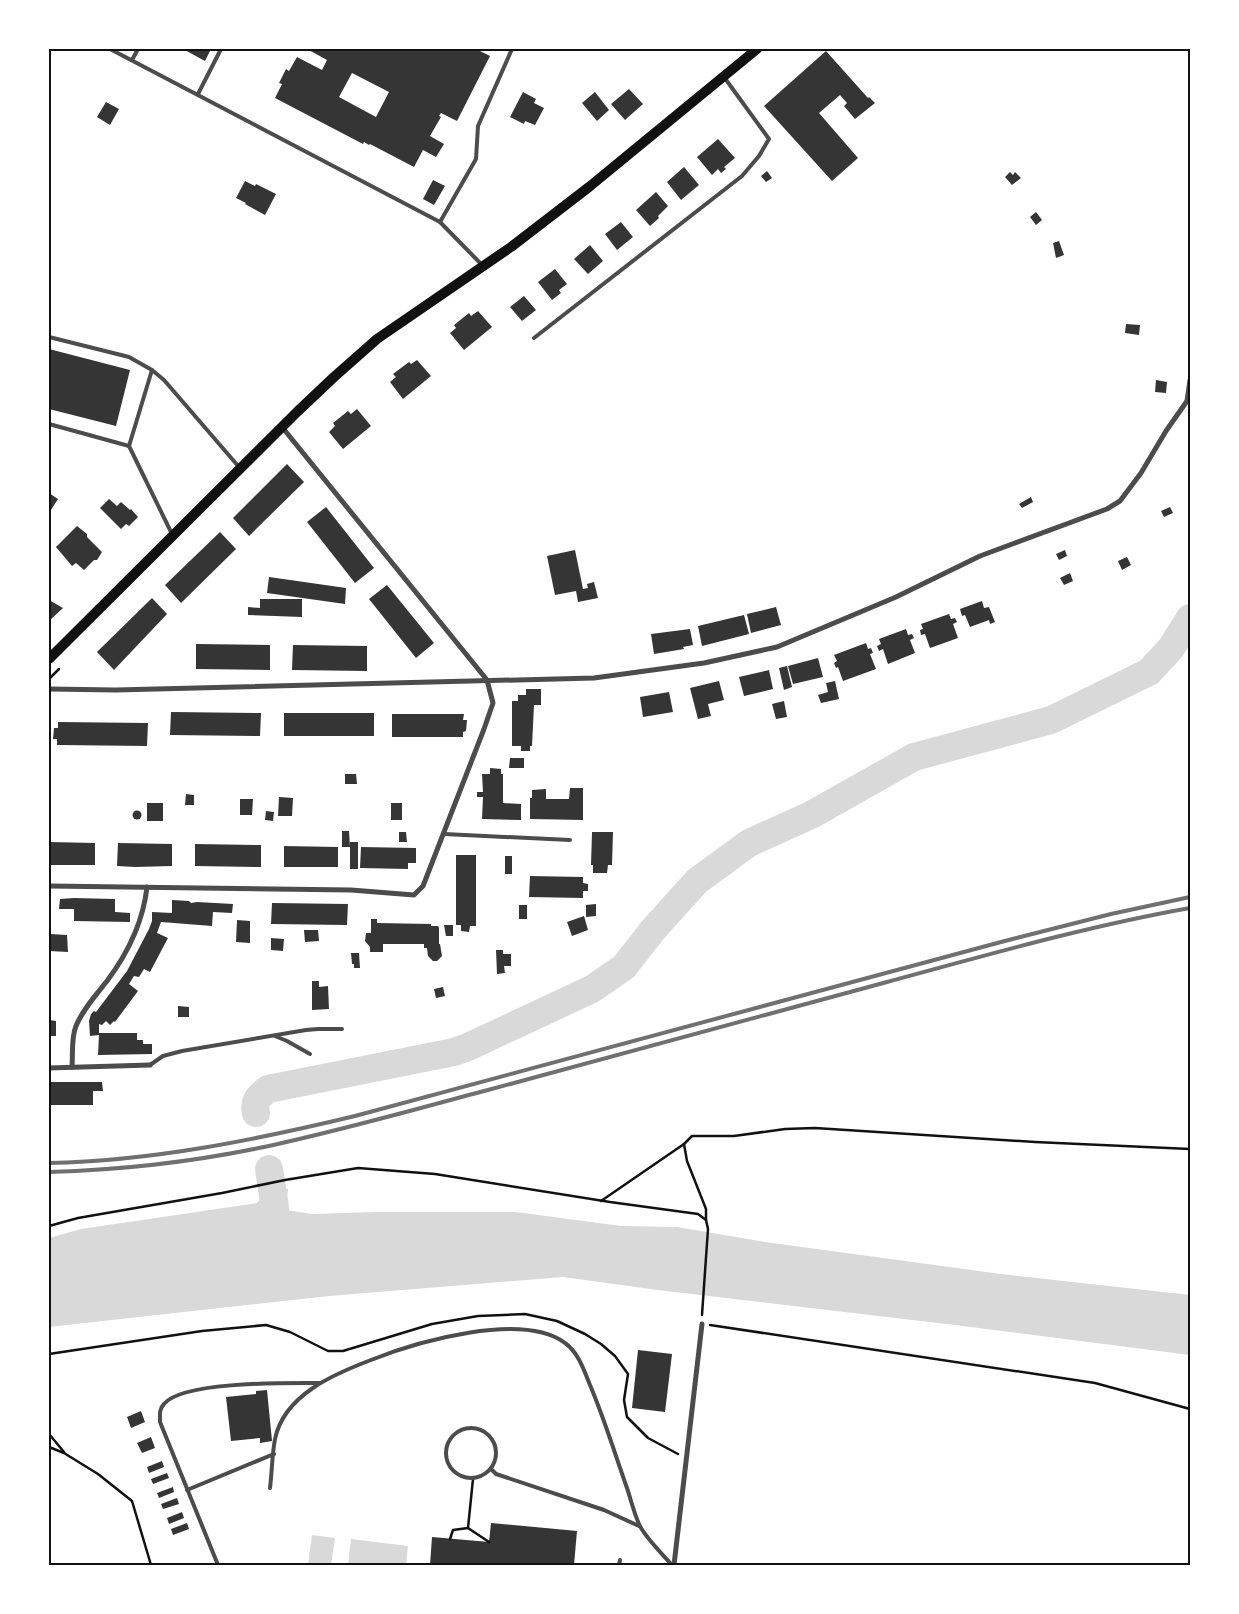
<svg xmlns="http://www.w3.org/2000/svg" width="1239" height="1614" font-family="'Open Sans',sans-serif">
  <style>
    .water { fill: #d9d9d9 }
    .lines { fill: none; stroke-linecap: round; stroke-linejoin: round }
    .river { stroke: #d9d9d9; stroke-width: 28 }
    .building { fill: #353535; fill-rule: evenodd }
    .path { stroke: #111; stroke-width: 2.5 }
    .service { stroke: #4c4c4c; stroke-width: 4 }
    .minor { stroke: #4c4c4c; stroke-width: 5 }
    .secondary { stroke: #111; stroke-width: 10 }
    .rail { stroke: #707070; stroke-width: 4 }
    .neatline { fill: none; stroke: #111; stroke-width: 2 }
  </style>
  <rect width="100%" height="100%" fill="#fff"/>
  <!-- water -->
  <g class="water">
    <path d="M288 1189 286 1210 312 1214 374 1212H516L621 1226 677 1227 765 1242 1001 1274 1190 1295V1355L955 1325 658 1290 563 1277 329 1296 49 1327V1238L81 1229 257 1203 266 1191Z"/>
    <path d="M312 1535 335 1538 331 1565 308 1564Z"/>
    <path d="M351 1539 408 1546 406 1565H348Z"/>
  </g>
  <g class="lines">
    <!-- river -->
    <g class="river">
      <path d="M256 1113C253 1101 259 1096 268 1089L454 1052 468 1047 592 989 624 967 652 931 697 881 749 843 811 815 914 757 1051 720 1149 672 1171 648 1190 618"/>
      <path d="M269 1169 275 1208 276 1227"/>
    </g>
  </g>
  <!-- building -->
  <g class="building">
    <path d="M183 49H211L205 61Z"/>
    <path d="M307 49H476L490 56 457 121 441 113 439 116 441 117 430 136 444 144 436 157 423 150 414 167 370 144 369 145 364 142 363 144 275 98 282 84 279 83 286 69 289 71 297 57 322 70 327 60ZM352 73 389 92 376 117 339 97Z"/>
    <path d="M826 51 868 98 869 97 875 103 855 119 844 106 847 103 840 95 819 113 858 158 832 181 764 106Z"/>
    <path d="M629 89 643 104 625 120 611 104Z"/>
    <path d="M523 92 536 99 534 103 544 108 535 125 525 121 524 124 510 117Z"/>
    <path d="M595 92 609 110 597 121 582 103Z"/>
    <path d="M106 102 119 109 110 125 97 117Z"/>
    <path d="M718 139 735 158 724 167 726 169 721 173 718 169 712 175 697 157Z"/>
    <path d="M684 167 699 185 681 200 667 182Z"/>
    <path d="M767 171 772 178 766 182 761 176Z"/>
    <path d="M1010 172 1013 175 1015 172 1021 178 1012 185 1005 177Z"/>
    <path d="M433 180 445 186 434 205 423 199Z"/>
    <path d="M245 181 255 186 256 184 276 194 265 215 245 204 246 203 236 198Z"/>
    <path d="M656 192 668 206 658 216 659 218 650 226 636 210Z"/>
    <path d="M1036 212 1042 220 1036 225 1030 217Z"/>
    <path d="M621 222 633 237 617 250 605 234Z"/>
    <path d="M1059 241 1064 255 1056 258 1053 243Z"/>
    <path d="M590 245 603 261 588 274 574 259Z"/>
    <path d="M555 269 567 284 559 290 561 293 552 300 538 282Z"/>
    <path d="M524 296 536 310 522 321 510 307Z"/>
    <path d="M478 311 492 327 464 350 450 333 456 328 454 325 469 313 471 316Z"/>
    <path d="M1126 324 1140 325 1139 335 1125 333Z"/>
    <path d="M49 349 130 370 116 426 49 409Z"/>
    <path d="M417 360 431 376 403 399 390 382 396 377 393 374 409 362 411 364Z"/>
    <path d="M1156 380 1167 382 1166 393 1155 392Z"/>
    <path d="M357 409 371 426 343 449 329 432 335 426 333 423 348 411 351 414Z"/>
    <path d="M287 464 304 482 249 536 233 518Z"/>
    <path d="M49 493 58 499 49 513Z"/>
    <path d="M1031 497 1033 502 1022 508 1019 504Z"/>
    <path d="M109 499 117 506 121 502 130 510 131 509 138 517 129 526 126 524 121 529 100 508Z"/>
    <path d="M326 507 374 568 355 583 307 522Z"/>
    <path d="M1170 507 1173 513 1164 517 1161 511Z"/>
    <path d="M77 526 87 534V537L102 552 97 560H94L84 570 76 563 72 566 56 547Z"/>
    <path d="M220 532 236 549 181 603 165 585Z"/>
    <path d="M575 550 583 589 588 588 587 584 594 582 598 598 578 602 576 591 555 595 547 556Z"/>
    <path d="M1065 550 1067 556 1059 560 1056 554Z"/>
    <path d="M1127 557 1131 565 1122 570 1118 561Z"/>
    <path d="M1070 573 1073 581 1064 585 1060 578Z"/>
    <path d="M269 577 346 588 345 604 267 593Z"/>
    <path d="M387 585 434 643 416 658 369 599Z"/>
    <path d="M152 598 167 614 114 670 97 652Z"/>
    <path d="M260 599H302V617L248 615V607L260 608Z"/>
    <path d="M49 600 63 608 49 621Z"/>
    <path d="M982 601 984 608 989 607 995 622 990 624 989 620 970 627 965 615 962 616 960 609Z"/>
    <path d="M776 607 781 625 751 633 747 614Z"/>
    <path d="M949 614 951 619 955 618 957 622 953 624 958 638 930 648 925 634 921 635 920 630 923 629 921 624Z"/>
    <path d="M744 615 749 634 702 646 698 626Z"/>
    <path d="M690 629 693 645 683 647 684 649 654 654 651 634Z"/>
    <path d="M906 629 908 635 912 634 914 638 910 640 915 653 888 664 883 649 879 651 877 646 881 644 879 639Z"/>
    <path d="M866 643 868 649 871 648 873 653 870 654 876 669 843 681 838 667 836 668 834 663 837 661 834 655Z"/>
    <path d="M196 644 270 645V670L196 669Z"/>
    <path d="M293 645 367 646V671L292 670Z"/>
    <path d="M818 658 823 677 793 684 788 666Z"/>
    <path d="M787 666 792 687 784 690 779 668Z"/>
    <path d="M769 670 773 689 744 696 739 677Z"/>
    <path d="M719 681 724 700 708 704 711 716 698 719 690 688Z"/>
    <path d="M835 681 839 699 821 703 818 695 828 692 826 683Z"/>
    <path d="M526 689H541V705H534L532 746H530V751H521V746H512V701H518V695H526Z"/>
    <path d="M669 692 673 712 643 717 640 697Z"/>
    <path d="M784 701 787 717 776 719 772 704Z"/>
    <path d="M171 712 261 713 260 736 170 735Z"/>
    <rect x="284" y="713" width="90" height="23"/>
    <path d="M392 714H464L463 720H467L466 731 463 732V737H392Z"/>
    <path d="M58 722 148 723 147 746 57 745V739H53L54 728H58Z"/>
    <path d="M510 758H524V768H509Z"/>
    <path d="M490 768 501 769V774H503V803L521 804V820L482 819 483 797H477V792H483L482 774H490Z"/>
    <path d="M345 774H356L357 784H345Z"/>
    <path d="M570 788H583V820L530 819V798H532V790L546 789V799H569Z"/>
    <path d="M186 794 194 795V805H185Z"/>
    <path d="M279 797 293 798 292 816H278Z"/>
    <path d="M240 799H253L252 815H240Z"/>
    <rect x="147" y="803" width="16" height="18"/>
    <rect x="391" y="803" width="11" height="17"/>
    <circle cx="137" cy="815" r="4.5"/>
    <path d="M266 811 274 812 273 821 265 820Z"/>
    <path d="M342 831H349L350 847H342Z"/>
    <path d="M399 832H406L407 842H399Z"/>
    <path d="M592 832H613L612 865H608L607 873H593V865H591Z"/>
    <path d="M49 842 95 843V865H49Z"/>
    <rect x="350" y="842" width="8" height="27"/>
    <path d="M118 843 172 844V866L135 867 117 866Z"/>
    <path d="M195 844 261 845V867L195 866Z"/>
    <path d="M284 846 338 847V867H284Z"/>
    <path d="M361 847 416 848V863H408V869L360 868Z"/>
    <path d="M456 855H476V926H470L469 932 461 931V925H456Z"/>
    <rect x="505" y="856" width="7" height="18"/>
    <path d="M530 876 583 877V883L588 884V891H583V898L529 897Z"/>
    <path d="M74 898 115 899V912L130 913V922L74 921V909H59L60 899Z"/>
    <path d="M172 900 189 901 191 903 197 902 233 904 232 913 213 912 212 926 161 922 157 933 168 938 150 972 144 969 139 977 134 976 129 984 138 991 115 1022 114 1021 110 1025 106 1021 102 1025 99 1024V1033H137V1040H143V1044H152V1054L98 1055 99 1035 90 1036 89 1021 91 1014 94 1011 96 1012 127 971 149 929 152 921V912L172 913Z"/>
    <path d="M272 903 348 904 347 925 271 924Z"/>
    <path d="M596 904V916L586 917V905Z"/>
    <rect x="519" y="905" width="8" height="14"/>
    <path d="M584 916 588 930 572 936 567 922Z"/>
    <path d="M371 919H377V923L431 924V926H438L439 928V944H440L442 956 437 961H433L428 956 427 948H424V944H383V952H370V947L365 941 366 933H371Z"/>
    <path d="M237 920 250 921V943L236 942Z"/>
    <path d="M444 925H453V936H446Z"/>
    <path d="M304 930H318L319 941 305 942Z"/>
    <path d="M50 934 67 935 68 952 49 951Z"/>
    <path d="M271 938 284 939 283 951 271 950Z"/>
    <path d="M496 950H503V954H511V966H504L505 973 497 974Z"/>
    <path d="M351 953H359L360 968H354V964H352Z"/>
    <path d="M312 981H319V987L328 986 329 1009 312 1010Z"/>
    <path d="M443 987 445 996 436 998 434 989Z"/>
    <path d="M178 1006 189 1007V1017H178Z"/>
    <path d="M49 1020 56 1021V1036H49Z"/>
    <path d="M49 1082H102L103 1091H93V1105H51Z"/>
    <path d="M638 1350 672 1354 665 1412 632 1408Z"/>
    <path d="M267 1390 272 1441 260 1443V1438L231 1441 226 1397 256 1394V1391Z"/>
    <path d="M141 1411 145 1422 131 1428 127 1417Z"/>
    <path d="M151 1437 155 1448 142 1453 137 1443Z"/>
    <path d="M162 1461 164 1467 149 1473 147 1467Z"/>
    <path d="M167 1473 169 1478 153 1484 151 1479Z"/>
    <path d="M173 1487 174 1492 159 1498 157 1493Z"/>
    <path d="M177 1498 179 1504 163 1509 161 1504Z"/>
    <path d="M182 1512 184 1518 169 1524 167 1518Z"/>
    <path d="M187 1523 189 1529 173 1535 171 1529Z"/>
    <path d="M491 1523 577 1531 574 1565H430L432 1537 489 1542Z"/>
  </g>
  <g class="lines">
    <!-- path -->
    <g class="path">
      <path d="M49 679 59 669"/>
      <path d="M601 1201 684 1144"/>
      <path d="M49 1226 78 1218 222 1193 285 1180 358 1168 435 1174 610 1202 698 1214 706 1220"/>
      <path d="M702 1315 708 1229 706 1220V1209L687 1161 684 1144 692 1136H734L785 1129 815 1128 1035 1142 1190 1149"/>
      <path d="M710 1325 1095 1383 1190 1409"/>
      <path d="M49 1354 202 1331 266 1325 290 1332 328 1351H343L432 1324 478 1316 525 1314 557 1321 585 1334 601 1344 615 1356 628 1374 624 1400 627 1417 648 1438 678 1454"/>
      <path d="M49 1434 64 1452"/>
      <path d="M49 1447 64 1453 98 1474 132 1501 151 1565"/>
      <path d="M473 1479 468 1528 489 1542"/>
      <path d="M450 1539 453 1530 468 1528"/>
    </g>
    <!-- service -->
    <g class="service">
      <path d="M110 49 440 222 483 266"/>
      <path d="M132 60 138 49"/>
      <path d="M198 94 221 49"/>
      <path d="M440 222 476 159 478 126 512 49"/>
      <path d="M49 337 129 357 152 370 164 380 239 467"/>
      <path d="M534 338 742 176 759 156 769 139 724 77"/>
      <path d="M49 424 129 446 152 370"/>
      <path d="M129 446 172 534"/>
      <path d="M444 834 570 840"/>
      <path d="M275 1036 287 1041 310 1054"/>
      <path d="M150 1065 163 1056 182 1051 306 1030 318 1029H342"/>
      <circle cx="471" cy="1453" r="25"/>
      <path d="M491 1469 496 1474 604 1510 639 1526"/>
      <path d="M270 1488C272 1472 272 1455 275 1439 284 1395 334 1374 371 1360 416 1342 522 1311 565 1343 578 1352 584 1370 590 1385 604 1418 615 1454 627 1488 631 1500 634 1513 639 1524 644 1536 663 1555 672 1565"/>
      <path d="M187 1490 274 1454"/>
      <path d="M218 1565 160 1422C160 1415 159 1409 164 1404 182 1381 289 1383 320 1383"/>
      <path d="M619 1565 620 1560"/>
    </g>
    <!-- minor -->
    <g class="minor">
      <path d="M49 689 116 690 594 678 704 663 777 647 896 597 980 556 1107 509 1120 501 1141 473 1166 431 1187 401 1190 380"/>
      <path d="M49 886 351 890 414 895 423 886 484 729 493 703 487 680 282 427"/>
      <path d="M72 1067C73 1054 71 1038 76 1026 83 1009 96 995 107 981 128 953 143 923 147 887"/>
      <path d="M49 1068 150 1065"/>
      <path d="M674 1565 702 1324"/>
    </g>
    <!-- secondary -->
    <path class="secondary" d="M49 659 297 412 334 377 377 339 511 247 589 187 757 49"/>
    <!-- rail -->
    <g class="rail">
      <path d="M49 1163C152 1161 255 1140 355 1116L1001 942 1111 914 1190 897"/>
      <path d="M49 1172C119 1170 191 1162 259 1148 336 1132 412 1110 488 1090 621 1054 754 1018 887 982 987 955 1088 926 1190 908"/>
    </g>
  </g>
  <!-- border -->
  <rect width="1239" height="1614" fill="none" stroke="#ffffff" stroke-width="100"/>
  <rect x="50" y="50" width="1139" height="1514" class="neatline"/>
</svg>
